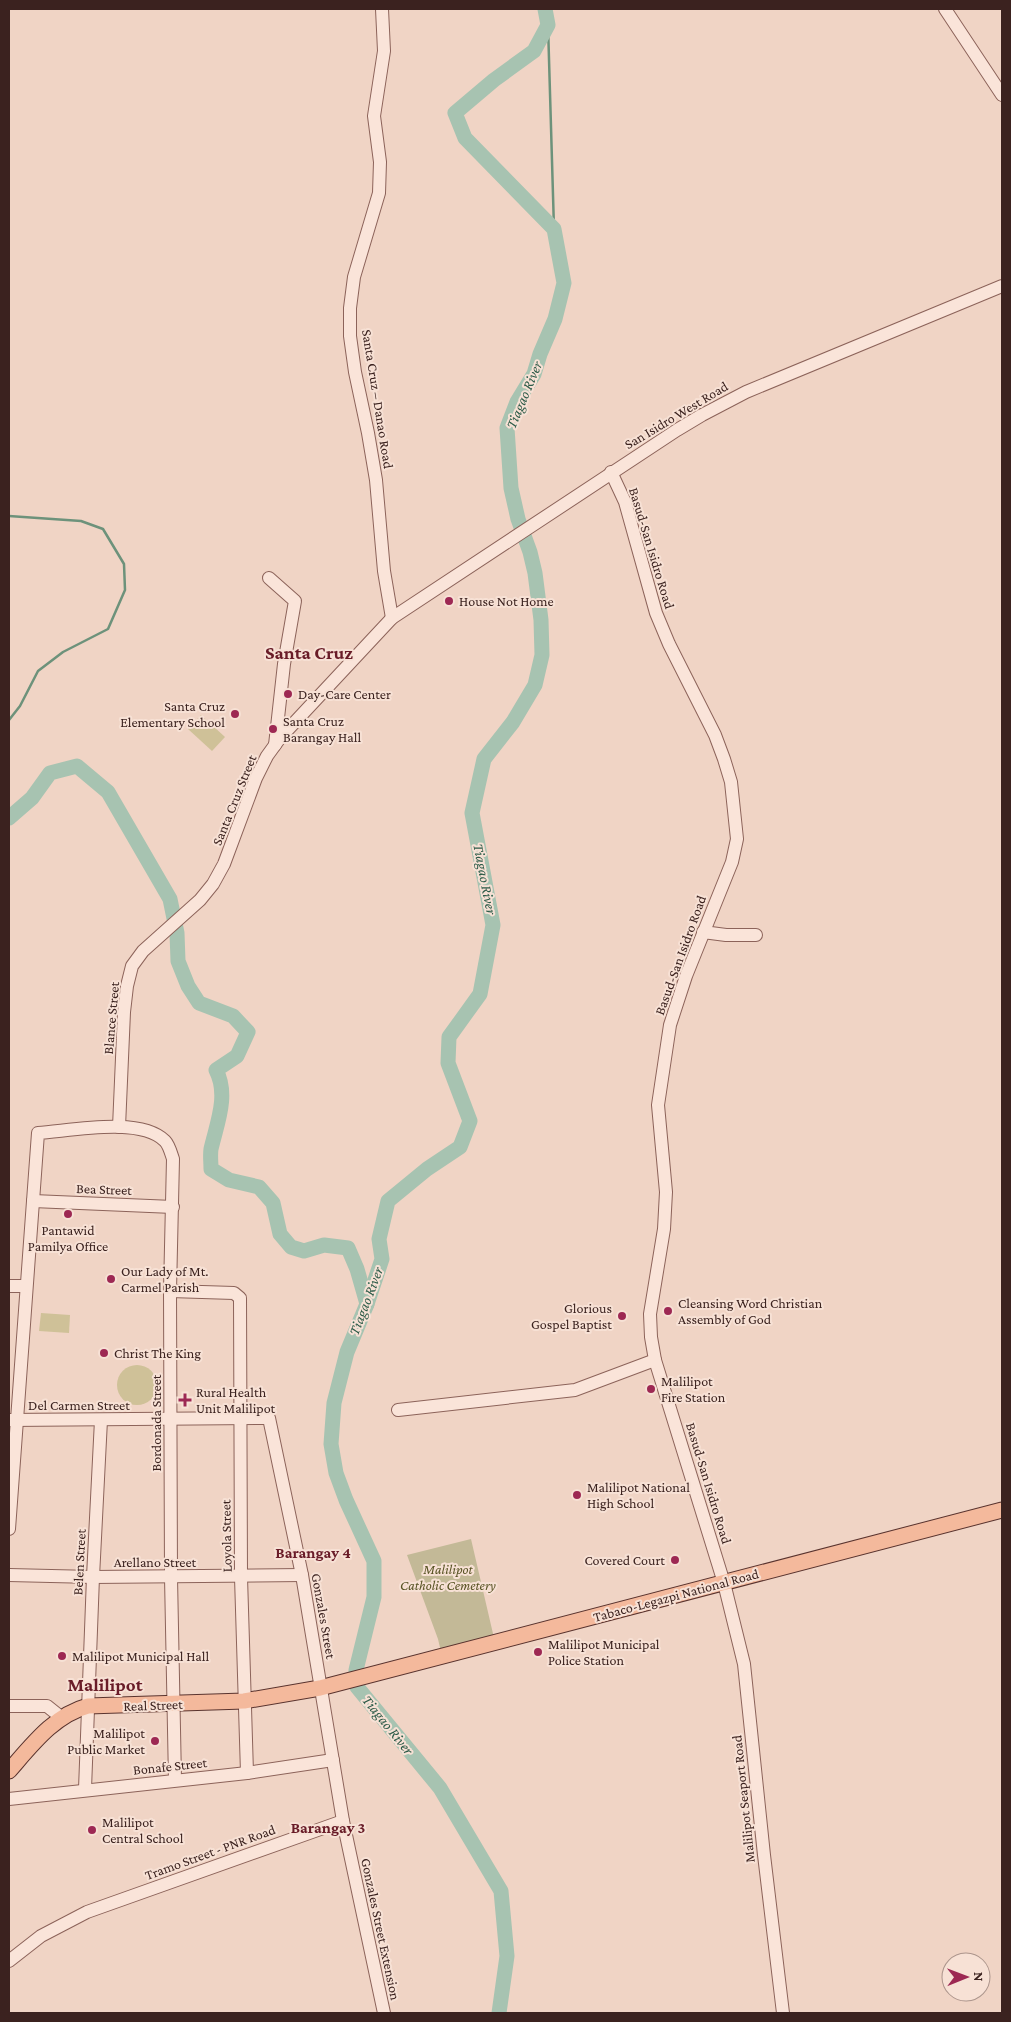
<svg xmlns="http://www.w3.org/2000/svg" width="1011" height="2022" font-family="'Crimson Pro',serif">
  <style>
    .green { fill: #cfc198 }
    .cemetery { fill: #c3b997 }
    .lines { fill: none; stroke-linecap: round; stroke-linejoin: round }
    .stream { stroke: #6d927b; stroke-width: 2.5 }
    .river { stroke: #a7c3b1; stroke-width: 15 }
    .minor-casing { stroke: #8c635a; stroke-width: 14 }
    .major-casing { stroke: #59332e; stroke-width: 17 }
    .minor { stroke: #fae4d9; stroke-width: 12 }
    .major { stroke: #f4b99c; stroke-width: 15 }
    .poi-dot { fill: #9d2853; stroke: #f7e1d5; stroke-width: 2 }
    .labels { text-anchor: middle; stroke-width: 4; stroke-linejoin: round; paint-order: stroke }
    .street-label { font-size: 14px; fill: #3b221f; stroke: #f7e1d5 }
    .poi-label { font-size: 14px; fill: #3b221f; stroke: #f7e1d5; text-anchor: start }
    .park-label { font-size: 14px; font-style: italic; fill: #585324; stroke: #f7e1d5 }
    .water-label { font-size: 15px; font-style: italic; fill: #2d5b48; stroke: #f7e1d5 }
    .quarter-label { font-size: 16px; font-weight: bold; fill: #691c28; stroke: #f7e1d5 }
    .district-label { font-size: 19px; font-weight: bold; fill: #691c28; stroke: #f7e1d5 }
  </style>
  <rect width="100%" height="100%" fill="#f0d4c5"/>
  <!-- green -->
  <g class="green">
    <path d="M201 715 225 737 212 751 188 729Z"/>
    <path d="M41 1313 70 1315 69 1333 39 1331Z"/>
    <circle cx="137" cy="1385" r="20"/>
  </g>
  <!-- cemetery -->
  <path class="cemetery" d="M471 1539 494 1638 441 1652 438 1639 407 1555Z"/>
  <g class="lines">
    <!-- stream -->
    <g class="stream">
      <path d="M548 25 554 229"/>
      <path d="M9 516 81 521 103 529 124 564 125 590 108 629 63 652 38 671 20 706 9 720"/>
    </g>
    <!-- river -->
    <g class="river">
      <path d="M9 818 32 798 50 773 77 766 108 792 170 899 177 933 178 961 188 986 199 1003 233 1016 248 1032 237 1056 216 1070C229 1095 217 1123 211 1149 210 1155 211 1162 211 1169L229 1180 259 1187 273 1203 280 1234 291 1247 304 1251 324 1245 348 1248 357 1269 367 1304"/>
      <path d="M499 2013 507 1956 501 1891 440 1788 357 1687 356 1670 374 1597V1561L346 1500 336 1473 331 1444 334 1403 347 1352 367 1304 382 1259 379 1239 388 1201 427 1169 460 1147 470 1121 448 1063 449 1037 480 994 493 925 472 813 484 759 513 722 535 685 542 655 541 620 535 573 530 552 518 519 511 488 507 428 517 402 534 374 540 354 555 319 564 283 554 229 465 138 455 113 494 80 534 51 548 25 545 9"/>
    </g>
    <defs>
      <g id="minor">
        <path d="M382 9 384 51 374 116 380 162 379 193 354 277 350 308V336L355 372 368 433 376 480 384 571 392 618"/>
        <path d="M945 9 1002 95"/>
        <path d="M611 472 625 502 656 613 669 644 715 735 724 759 731 782 737 839 732 862 686 976 670 1025 658 1105 666 1192 664 1229 650 1314 651 1337 655 1360 724 1583 744 1664 764 1855 783 2013"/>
        <path d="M269 578 295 601 284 664 275 745"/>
        <path d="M703 932 726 935H756"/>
        <path d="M119 1127 124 1012 127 986 132 966 143 951 200 900 213 884 224 864 256 778 267 756 280 738 392 618 677 430 702 415 746 392 1002 286"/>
        <path d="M33 1201 173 1207"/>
        <path d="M9 1286H26"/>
        <path d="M170 1291 234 1293 240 1298 241 1577 247 1773"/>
        <path d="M398 1410 575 1390 655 1360"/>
        <path d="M9 1420 269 1418 302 1575 343 1821 384 2013"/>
        <path d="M9 1529 38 1133C70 1131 140 1116 165 1141 169 1145 171 1153 173 1159L170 1291 171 1577 175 1780"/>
        <path d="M9 1575 93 1577 302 1575"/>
        <path d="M9 1706H47L62 1718"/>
        <path d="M85 1789 93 1577 101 1420"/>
        <path d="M9 1799 247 1773 333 1760"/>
        <path d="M9 1961 41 1936 87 1912 343 1821"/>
      </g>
      <path id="major" d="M9 1771C31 1746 54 1715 88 1706L244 1701 320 1688 1002 1510"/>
    </defs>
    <!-- minor casing -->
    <use href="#minor" class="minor-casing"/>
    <!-- major casing -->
    <use href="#major" class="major-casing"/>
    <!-- minor -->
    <use href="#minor" class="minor"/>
    <!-- major -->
    <use href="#major" class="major"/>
  </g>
  <!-- markers -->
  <g class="poi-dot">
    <circle cx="449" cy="601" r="5"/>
    <circle cx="288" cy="694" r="5"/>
    <circle cx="235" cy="714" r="5"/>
    <circle cx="273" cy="729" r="5"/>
    <circle cx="68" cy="1214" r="5"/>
    <circle cx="111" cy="1279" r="5"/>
    <circle cx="668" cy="1311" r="5"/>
    <circle cx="622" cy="1316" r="5"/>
    <circle cx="104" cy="1353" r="5"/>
    <circle cx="651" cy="1389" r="5"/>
    <path d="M182.5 1392.5h5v5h5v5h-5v5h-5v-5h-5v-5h5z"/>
    <circle cx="577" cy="1495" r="5"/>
    <circle cx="675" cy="1560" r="5"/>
    <circle cx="538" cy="1652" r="5"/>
    <circle cx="62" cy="1656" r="5"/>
    <circle cx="155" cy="1741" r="5"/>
    <circle cx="92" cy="1830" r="5"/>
  </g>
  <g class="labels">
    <!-- street labels -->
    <g class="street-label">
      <text transform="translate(378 399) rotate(81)" y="5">Santa Cruz – Danao Road</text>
      <text transform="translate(676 415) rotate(-31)" y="5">San Isidro West Road</text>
      <text transform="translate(652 548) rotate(73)" y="5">Basud-San Isidro Road</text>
      <text transform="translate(234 800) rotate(-68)" y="5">Santa Cruz Street</text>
      <text transform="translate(680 955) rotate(-70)" y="5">Basud-San Isidro Road</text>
      <text transform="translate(111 1018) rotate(-85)" y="5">Blance Street</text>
      <text transform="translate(104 1189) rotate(2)" y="5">Bea Street</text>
      <text x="79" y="1410">Del Carmen Street</text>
      <text transform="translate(156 1423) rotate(-90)" y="5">Bordonada Street</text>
      <text transform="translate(709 1483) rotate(73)" y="5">Basud-San Isidro Road</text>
      <text transform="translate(226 1536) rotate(-91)" y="5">Loyola Street</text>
      <text transform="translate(79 1562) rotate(-87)" y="5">Belen Street</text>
      <text x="155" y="1567">Arellano Street</text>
      <text transform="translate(676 1595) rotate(-15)" y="5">Tabaco-Legazpi National Road</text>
      <text transform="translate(324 1616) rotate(80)" y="5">Gonzales Street</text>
      <text transform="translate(153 1705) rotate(-2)" y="5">Real Street</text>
      <text transform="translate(170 1766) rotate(-6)" y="5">Bonafe Street</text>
      <text transform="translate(743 1799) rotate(-96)" y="5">Malilipot Seaport Road</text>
      <text transform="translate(210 1852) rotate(-20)" y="5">Tramo Street - PNR Road</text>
      <text transform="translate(381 1929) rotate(78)" y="5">Gonzales Street Extension</text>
    </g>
    <!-- poi labels -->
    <g class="poi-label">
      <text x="459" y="606">House Not Home</text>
      <text x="298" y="699">Day-Care Center</text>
      <text x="225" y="711" text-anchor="end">Santa Cruz<tspan x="225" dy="16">Elementary School</tspan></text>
      <text x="283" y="726">Santa Cruz<tspan x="283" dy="16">Barangay Hall</tspan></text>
      <text x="68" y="1235" text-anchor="middle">Pantawid<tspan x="68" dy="16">Pamilya Office</tspan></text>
      <text x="121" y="1276">Our Lady of Mt.<tspan x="121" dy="16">Carmel Parish</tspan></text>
      <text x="678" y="1308">Cleansing Word Christian<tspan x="678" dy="16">Assembly of God</tspan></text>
      <text x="612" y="1313" text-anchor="end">Glorious<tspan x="612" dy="16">Gospel Baptist</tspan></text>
      <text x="114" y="1358">Christ The King</text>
      <text x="661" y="1386">Malilipot<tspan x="661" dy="16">Fire Station</tspan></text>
      <text x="196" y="1397">Rural Health<tspan x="196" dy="16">Unit Malilipot</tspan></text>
      <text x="587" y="1492">Malilipot National<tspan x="587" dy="16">High School</tspan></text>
      <text x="665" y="1565" text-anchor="end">Covered Court</text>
      <text x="548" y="1649">Malilipot Municipal<tspan x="548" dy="16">Police Station</tspan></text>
      <text x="72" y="1661">Malilipot Municipal Hall</text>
      <text x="145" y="1738" text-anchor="end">Malilipot<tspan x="145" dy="16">Public Market</tspan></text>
      <text x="102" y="1827">Malilipot<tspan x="102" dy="16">Central School</tspan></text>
    </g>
    <!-- park labels -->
    <g class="park-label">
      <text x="448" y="1574">Malilipot<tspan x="448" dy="16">Catholic Cemetery</tspan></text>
    </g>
    <!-- water labels -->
    <g class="water-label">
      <text transform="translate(524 395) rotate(-67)" y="5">Tiagao River</text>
      <text transform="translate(485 879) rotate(79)" y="5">Tiagao River</text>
      <text transform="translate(366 1301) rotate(-69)" y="5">Tiagao River</text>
      <text transform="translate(388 1725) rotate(51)" y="5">Tiagao River</text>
    </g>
    <!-- quarter labels -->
    <g class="quarter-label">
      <text x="313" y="1558">Barangay 4</text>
      <text x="328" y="1833">Barangay 3</text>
    </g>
    <!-- district labels -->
    <g class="district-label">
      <text x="309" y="659">Santa Cruz</text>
      <text x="105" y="1691">Malilipot</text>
    </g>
  </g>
  <!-- border -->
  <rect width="1011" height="2022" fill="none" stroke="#3b221f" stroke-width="20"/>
  <!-- north arrow -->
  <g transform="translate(966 1977) rotate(89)"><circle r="24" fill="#f7e1d5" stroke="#ac958c"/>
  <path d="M0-4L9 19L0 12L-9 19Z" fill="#9d2853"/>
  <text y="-8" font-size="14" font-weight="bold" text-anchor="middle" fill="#3b221f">N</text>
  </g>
</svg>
